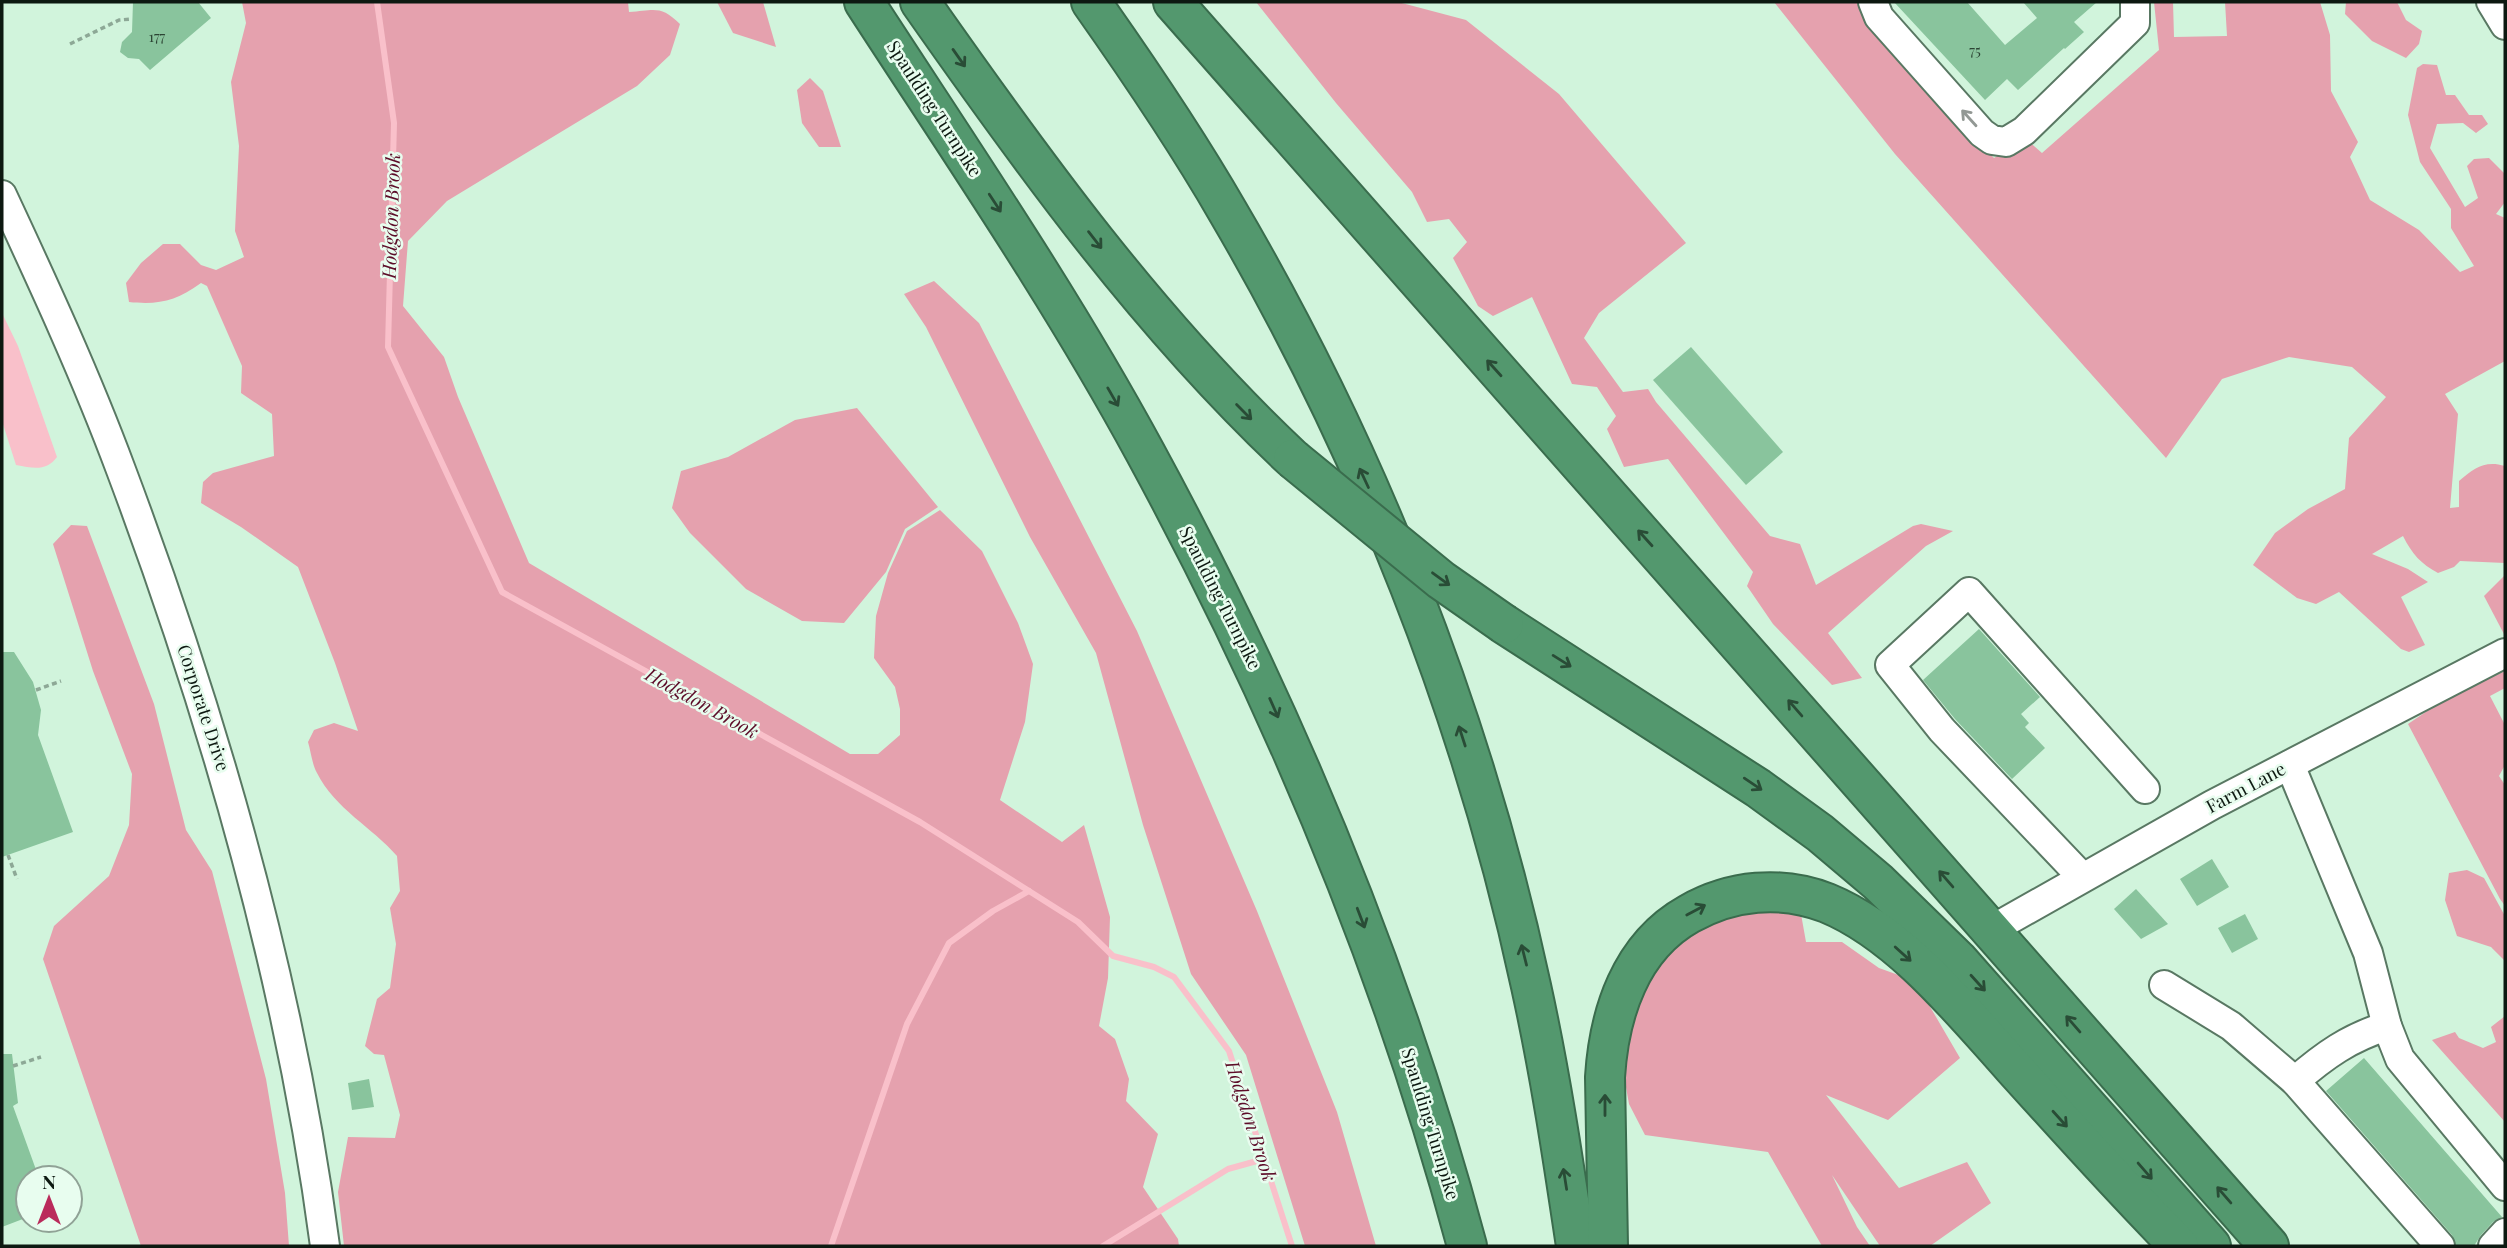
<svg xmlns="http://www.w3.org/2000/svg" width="2507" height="1248" font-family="'Playfair Display',serif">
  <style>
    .green { fill: #e5a1ae }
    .water { fill: #f9c0ca }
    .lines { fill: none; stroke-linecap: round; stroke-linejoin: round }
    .stream { stroke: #f9c0ca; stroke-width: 6 }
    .building { fill: #89c49d }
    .minor-casing { stroke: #597863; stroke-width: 32 }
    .highway-casing { stroke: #3a6c4d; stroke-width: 42 }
    .path { stroke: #8da896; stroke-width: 3.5; stroke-dasharray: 5 3.5; stroke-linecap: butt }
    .minor { stroke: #fff; stroke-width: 28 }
    .highway { stroke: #53986e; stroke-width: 38 }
    .highway-bridge-casing { stroke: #3a6c4d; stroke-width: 42; stroke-linecap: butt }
    .highway-bridge { stroke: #53986e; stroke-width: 38 }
    .oneway { stroke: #294c36 }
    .oneway2 { stroke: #929894 }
    .labels { text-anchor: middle; stroke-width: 5; stroke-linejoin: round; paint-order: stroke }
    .number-label { font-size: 14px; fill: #2c4434 }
    .street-label { font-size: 18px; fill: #0d1911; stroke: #e8fdef }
    .water-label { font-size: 19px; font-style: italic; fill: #5d0d29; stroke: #e8fdef }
  </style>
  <rect width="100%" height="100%" fill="#d1f4dc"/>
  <!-- green -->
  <g class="green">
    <path d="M242 2H628L629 12C655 10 661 5 680 24L670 55 637 86 447 201 408 241 403 306 444 357 458 397 529 563 850 754H878L900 735V709L895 687 874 658 876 616 888 573 907 531 940 510 982 551 1018 623 1033 664 1025 722 1000 800 1062 842 1084 825 1110 917 1108 978 1099 1026 1115 1039 1129 1079 1126 1101 1158 1134 1143 1187 1178 1239 1179 1246H344L338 1192 348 1137 395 1138 400 1115 384 1055 374 1054 365 1046 377 999 390 988 396 944 390 908 400 891 397 856C372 827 335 809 317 773 312 764 311 752 308 742L314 730 334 723 358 731 335 663 298 567 241 527 201 503 203 482 213 473 274 456 272 414 241 393 242 366 207 286 201 283C176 301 159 305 129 302L126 283 141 263 163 244H180L201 265 216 270 244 257 235 231 239 146 231 82 246 23Z"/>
    <path d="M717 2H763L776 47 733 33Z"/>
    <path d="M1256 2H1398L1466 20 1559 94 1686 243 1599 313 1584 338 1623 392 1648 389 1656 402 1770 536 1800 544 1816 585 1913 526 1921 524 1953 531 1926 546 1828 633 1862 678 1832 685 1773 624 1747 586 1753 572 1668 459 1624 467 1607 429 1616 416 1597 387 1572 384 1532 297 1493 316 1478 306 1453 258 1467 242 1449 219 1427 222 1412 192 1336 103Z"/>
    <path d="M1774 2H1860L1939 103 1994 158 2026 139 2042 153 2159 50 2154 2H2173L2174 37 2227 36 2225 2H2320L2330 35 2331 91 2358 142 2350 157 2370 200 2419 230 2460 272 2474 266 2451 228V209L2420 162 2408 115 2417 68 2423 64 2437 65 2446 95H2455L2469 115H2482L2488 124 2476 133 2463 123 2437 124 2430 148 2465 207 2478 198 2467 166 2474 159 2489 158 2505 174V202L2496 214 2505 218V361L2445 394 2458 414 2450 508 2459 507V481C2474 468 2485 460 2505 466V563L2460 561 2454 567 2438 573C2421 564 2412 554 2403 536L2372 554 2408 569 2428 582 2401 597 2425 645 2409 652 2401 649 2339 592 2316 604 2297 598 2253 565 2275 533 2308 509 2345 489 2349 438 2386 397 2352 367 2289 357 2222 379 2166 458 1895 154Z"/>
    <path d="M2346 2H2397L2406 20 2422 31 2419 44 2406 58 2372 41 2345 14Z"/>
    <path d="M810 78 823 91 841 147H819L802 123 797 90Z"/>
    <path d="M934 281 979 323 1137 631 1257 911 1337 1112 1376 1246H1305L1246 1055 1191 974 1143 825 1096 653 1030 537 926 327 904 294Z"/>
    <path d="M857 408 938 507 905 529 886 572 844 623 802 621 746 589 690 533 672 508 681 471 728 457 795 420Z"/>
    <path d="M71 525 87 526 154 704 186 830 212 871 266 1079 285 1193 289 1246H141L43 959 54 926 109 876 129 825 132 774 93 671 53 544Z"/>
    <path d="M2505 575V636L2484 596Z"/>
    <path d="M2505 671V688L2490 696 2505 725V765L2499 776 2505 785V906L2500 899 2408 724 2442 701Z"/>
    <path d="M2467 870 2484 878 2505 916V961L2491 947 2457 936 2445 900 2449 873Z"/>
    <path d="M1751 910 1801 914 1806 942H1842L1879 968 1915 981 1960 1058 1888 1120 1826 1095 1899 1188 1967 1162 1991 1203 1930 1246H1880L1832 1175 1857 1227 1870 1246H1822L1768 1152 1645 1135 1629 1104 1622 1065 1634 994 1683 936 1712 923Z"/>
    <path d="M2505 1016V1122L2432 1040 2455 1032 2459 1038 2483 1048 2496 1042 2491 1027Z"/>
  </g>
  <!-- water -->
  <path class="water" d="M2 313 18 346 57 457C46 472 33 468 16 465L2 421Z"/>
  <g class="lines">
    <!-- stream -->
    <g class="stream">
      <path d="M377 2 394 123 388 347 502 592 920 822 1078 922 1113 956 1154 967 1174 977 1229 1051 1292 1246"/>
      <path d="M831 1246 907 1024 949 943 993 911 1029 891"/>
      <path d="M1103 1246 1228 1169 1264 1159"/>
    </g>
  </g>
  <!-- building -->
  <g class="building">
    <path d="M133 2H198L211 18 150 70 139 59 128 58 120 52 122 42 132 32Z"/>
    <path d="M1894 2H1967L2005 45 2037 18 2023 2H2097L2074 22 2084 32 2065 49 2064 48 2018 90 2007 79 1985 100Z"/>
    <path d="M1691 347 1783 452 1746 485 1653 380Z"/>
    <path d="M1979 629 2040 697 2021 714 2029 723 2025 727 2045 748 2012 779 1955 719 1923 680Z"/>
    <path d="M2 652H14L33 682 41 710 38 735 73 832 2 857Z"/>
    <path d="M2212 859 2229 887 2197 906 2180 879Z"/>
    <path d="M2136 889 2168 924 2141 939 2114 909Z"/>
    <path d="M2245 914 2258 939 2232 953 2218 928Z"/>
    <path d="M2 1054H12L18 1103 13 1106 39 1178H28V1217L2 1227Z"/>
    <path d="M2364 1058 2502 1217 2493 1222 2481 1235 2474 1246H2456L2452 1235 2326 1091Z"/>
    <path d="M369 1079 374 1107 352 1110 348 1083Z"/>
  </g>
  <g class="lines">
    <defs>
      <g id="minor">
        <path d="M1873 2 1879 17 1982 133 1992 140 2006 142 2024 131 2135 23V2"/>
        <path d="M2491 2 2505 25"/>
        <path d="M2 195C44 285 86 376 121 470 215 720 290 980 325 1246"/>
        <path d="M2290 765 2368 953 2387 1026 2400 1059 2505 1186"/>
        <path d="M2082 877 1942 730 1890 665 1969 592 2145 789"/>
        <path d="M1991 930 2212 805 2505 653"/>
        <path d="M2164 985 2231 1026 2295 1081 2440 1246"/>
        <path d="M2295 1081C2325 1055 2349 1038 2387 1026"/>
        <path d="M2493 1246 2505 1233"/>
      </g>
      <g id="highway">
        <path d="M864 2C960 150 1061 297 1145 452 1282 704 1393 969 1467 1246"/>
        <path d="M920 2C1033 163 1149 324 1293 459"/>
        <path d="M1091 2C1139 70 1186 139 1228 212 1367 449 1473 716 1531 986 1550 1072 1563 1159 1576 1246"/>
        <path d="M1173 2 2269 1246"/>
        <path d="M1504 624 1758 788 1820 833 1878 882 1958 960 2211 1246"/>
        <path d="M1608 1246 1605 1077C1609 1014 1630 947 1689 914 1731 890 1781 885 1827 903 1900 933 1961 1009 2013 1067 2067 1127 2122 1188 2179 1246"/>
      </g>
    </defs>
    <!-- minor casing -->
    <use href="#minor" class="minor-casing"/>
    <!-- highway casing -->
    <use href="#highway" class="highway-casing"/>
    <!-- path -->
    <g class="path">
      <path d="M70 44 119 20 132 19"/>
      <path d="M36 690 61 681"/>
      <path d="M8 855 17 879"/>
      <path d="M13 1066 41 1057"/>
    </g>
    <!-- minor -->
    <use href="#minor" class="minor"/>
    <!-- highway -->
    <use href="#highway" class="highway"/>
    <defs>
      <path id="highway-bridge" d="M1293 459 1441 580 1504 624"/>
    </defs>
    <!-- highway-bridge casing -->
    <use href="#highway-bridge" class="highway-bridge-casing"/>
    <!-- highway-bridge -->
    <use href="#highway-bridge" class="highway-bridge"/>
  </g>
  <!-- one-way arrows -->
  <defs><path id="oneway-shaft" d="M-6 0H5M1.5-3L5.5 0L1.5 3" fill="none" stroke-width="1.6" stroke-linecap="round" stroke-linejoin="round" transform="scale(1.75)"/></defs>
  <g class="oneway">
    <use href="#oneway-shaft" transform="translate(959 58) rotate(55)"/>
    <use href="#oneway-shaft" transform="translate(995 203) rotate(57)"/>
    <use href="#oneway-shaft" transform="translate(1095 240) rotate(52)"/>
    <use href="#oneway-shaft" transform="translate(1494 368) rotate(-132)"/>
    <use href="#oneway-shaft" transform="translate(1113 397) rotate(60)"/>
    <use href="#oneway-shaft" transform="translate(1244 412) rotate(45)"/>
    <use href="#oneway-shaft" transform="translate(1364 478) rotate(-115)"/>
    <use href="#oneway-shaft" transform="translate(1645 538) rotate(-132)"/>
    <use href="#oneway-shaft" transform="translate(1441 579) rotate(36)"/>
    <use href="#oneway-shaft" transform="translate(1562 661) rotate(32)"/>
    <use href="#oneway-shaft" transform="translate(1274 708) rotate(66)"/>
    <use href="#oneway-shaft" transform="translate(1795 708) rotate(-131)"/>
    <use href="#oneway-shaft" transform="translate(1462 736) rotate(-108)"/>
    <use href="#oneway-shaft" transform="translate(1753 784) rotate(34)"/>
    <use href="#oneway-shaft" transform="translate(1946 879) rotate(-131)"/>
    <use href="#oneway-shaft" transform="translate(1696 910) rotate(-28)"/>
    <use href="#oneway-shaft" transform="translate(1361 918) rotate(69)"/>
    <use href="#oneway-shaft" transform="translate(1903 954) rotate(42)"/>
    <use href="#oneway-shaft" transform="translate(1524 955) rotate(-104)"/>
    <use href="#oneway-shaft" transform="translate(1978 983) rotate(48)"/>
    <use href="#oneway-shaft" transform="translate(2073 1024) rotate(-131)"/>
    <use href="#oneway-shaft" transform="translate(1605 1105) rotate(-90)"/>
    <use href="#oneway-shaft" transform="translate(2060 1119) rotate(48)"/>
    <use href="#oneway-shaft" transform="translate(2145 1171) rotate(49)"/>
    <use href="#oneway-shaft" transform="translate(1565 1179) rotate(-99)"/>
    <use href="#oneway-shaft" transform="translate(2224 1195) rotate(-131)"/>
  </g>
  <use class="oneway2" href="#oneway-shaft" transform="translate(1969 118) rotate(-132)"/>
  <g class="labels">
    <!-- number labels -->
    <g class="number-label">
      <text x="157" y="42">177</text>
      <text x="1975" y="56">75</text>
    </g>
    <!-- street labels -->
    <g class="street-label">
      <text transform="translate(934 109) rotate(57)" y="6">Spaulding Turnpike</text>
      <text transform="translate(1220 598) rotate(63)" y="6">Spaulding Turnpike</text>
      <text transform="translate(203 708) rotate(72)" y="6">Corporate Drive</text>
      <text transform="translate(2246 788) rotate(-28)" y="6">Farm Lane</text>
      <text transform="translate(1430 1124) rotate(73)" y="6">Spaulding Turnpike</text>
    </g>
    <!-- water labels -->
    <g class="water-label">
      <text transform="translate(391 216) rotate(-88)" y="7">Hodgdon Brook</text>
      <text transform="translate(702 703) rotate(29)" y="7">Hodgdon Brook</text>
      <text transform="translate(1251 1121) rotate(72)" y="7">Hodgdon Brook</text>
    </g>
  </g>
  <!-- border -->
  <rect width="2507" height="1248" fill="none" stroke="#0d1911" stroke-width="7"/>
  <!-- north arrow -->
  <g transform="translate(49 1199)"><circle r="33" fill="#e8fdef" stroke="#90a296" stroke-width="2"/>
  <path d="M0-5L12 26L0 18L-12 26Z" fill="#ba2b5b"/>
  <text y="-10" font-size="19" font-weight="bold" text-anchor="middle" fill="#0d1911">N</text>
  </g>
</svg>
